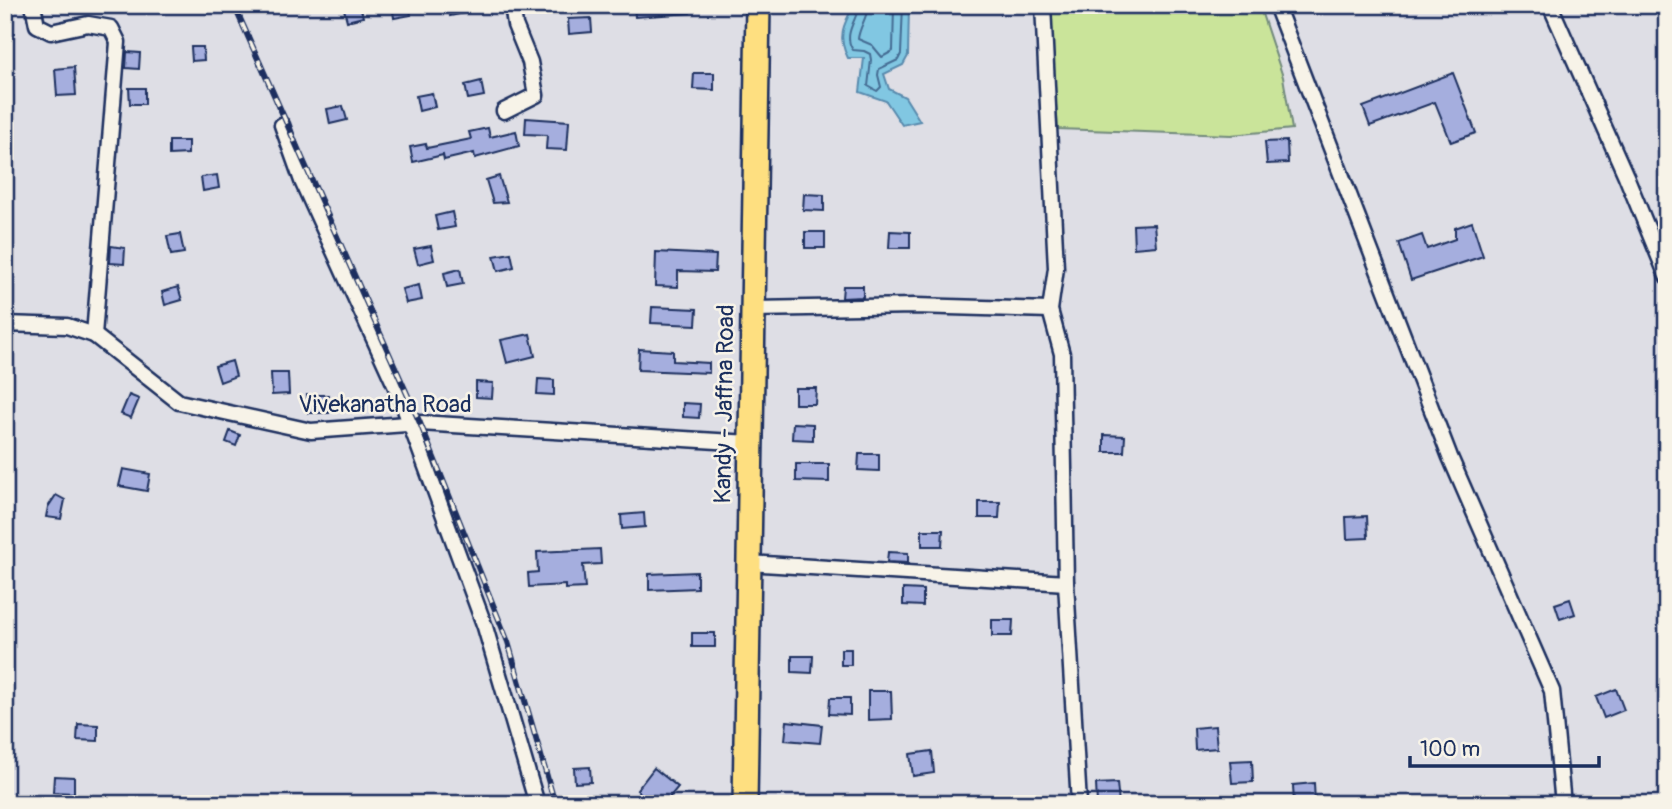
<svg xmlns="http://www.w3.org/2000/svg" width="1672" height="809" font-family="Pangolin,sans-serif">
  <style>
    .green { fill: #cae49a; stroke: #728a7c; stroke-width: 2 }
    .water { fill: #81c7e2; stroke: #588aad; stroke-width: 2 }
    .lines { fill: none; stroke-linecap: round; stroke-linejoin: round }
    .shore { stroke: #446c93; stroke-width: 2 }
    .building { fill: #a5aede; stroke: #1b2f5e; stroke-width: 2 }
    .minor-casing { stroke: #1b2f5e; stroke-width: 19 }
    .trunk-casing { stroke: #1b2f5e; stroke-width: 28 }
    .minor { stroke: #f7f3e8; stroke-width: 14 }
    .trunk { stroke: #fedf80; stroke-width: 23 }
    .rail-casing { stroke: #1b2f5e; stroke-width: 6 }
    .rail { stroke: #f7f3e8; stroke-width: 3.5; stroke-dasharray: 10; stroke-linecap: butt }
    .labels { text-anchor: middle; stroke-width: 5; stroke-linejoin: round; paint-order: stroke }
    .street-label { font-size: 24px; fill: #1b2f5e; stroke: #f7f3e8 }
  </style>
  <rect width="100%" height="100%" fill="#dedee5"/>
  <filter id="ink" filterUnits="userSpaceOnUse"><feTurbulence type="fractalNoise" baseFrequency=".0143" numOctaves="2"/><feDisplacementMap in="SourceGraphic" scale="14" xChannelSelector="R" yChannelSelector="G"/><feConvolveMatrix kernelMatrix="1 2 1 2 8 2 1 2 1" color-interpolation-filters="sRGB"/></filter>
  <g filter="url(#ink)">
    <!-- green -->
    <path class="green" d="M1048 5H1259L1283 77 1292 129 1231 135 1058 129Z"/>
    <!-- water -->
    <path class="water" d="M854 5H909L908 56 903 65 884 74 889 89 905 97 920 121 902 125 886 101 860 92 864 58H848C837 37 843 25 854 5Z"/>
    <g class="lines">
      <!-- shore -->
      <g class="shore">
        <path d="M859 5C857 21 842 34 853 50L864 51 870 54 871 60 868 86 877 91 881 87 878 75 879 69 898 60 901 54 903 5"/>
        <path d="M868 5C868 17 859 27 858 39L872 45 882 57 893 51 894 5"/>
      </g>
    </g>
    <!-- building -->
    <g class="building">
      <path d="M343 5H360L363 17 347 21Z"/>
      <path d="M392 5H409L411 15 394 18Z"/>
      <path d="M448 5H479V10L450 16Z"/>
      <path d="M634 5H689L690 13 635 17Z"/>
      <path d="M591 18 592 32 569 34 568 19Z"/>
      <path d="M191 47H203L204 60 192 61Z"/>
      <path d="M127 52 140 53 139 69 126 68Z"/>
      <path d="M74 67 76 95 57 96 55 69Z"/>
      <path d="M694 73H714V90L693 89Z"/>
      <path d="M1453 73 1476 133 1451 142 1435 102 1370 126 1363 107Z"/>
      <path d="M481 81 484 96 468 99 465 85Z"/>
      <path d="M129 88H145V104H130Z"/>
      <path d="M432 93 435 107 419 111 416 96Z"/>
      <path d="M343 106 347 120 330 124 327 109Z"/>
      <path d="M526 118 569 121 567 150 546 149 547 135 525 134Z"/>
      <path d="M488 128 490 137 516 131 519 146 475 158 474 153 444 160 443 155 413 162 410 147 426 144 427 148 471 139 469 132Z"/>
      <path d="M169 141H188V154L169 155Z"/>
      <path d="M1287 141 1288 163 1267 164 1265 142Z"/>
      <path d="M217 175 219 188 203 191 201 177Z"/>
      <path d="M499 176 507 202 493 203 486 180Z"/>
      <path d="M804 194 824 195V211L803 210Z"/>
      <path d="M452 212 455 227 438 230 435 216Z"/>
      <path d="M1472 222 1483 256 1411 280 1399 243 1422 235 1427 249 1455 239V228Z"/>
      <path d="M1154 224 1156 246 1134 248 1133 225Z"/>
      <path d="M890 231 910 232V248H889Z"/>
      <rect x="805" y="232" width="20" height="16"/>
      <path d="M180 234 184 253 171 255 167 236Z"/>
      <path d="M111 246 125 248 124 264 110 263Z"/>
      <path d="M431 246 434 260 418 264 414 249Z"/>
      <path d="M656 252 716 255 715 272 678 271V287L655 286Z"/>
      <path d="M511 253 514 267 498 271 494 256Z"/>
      <path d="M460 269 463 284 447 287 444 273Z"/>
      <path d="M419 285 422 300 406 303 402 289Z"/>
      <path d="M843 286H863V297L842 298Z"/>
      <path d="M178 287 182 300 165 305 162 292Z"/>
      <path d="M652 307 697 309 696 325 651 323Z"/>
      <path d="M530 334 535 356 507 363 501 340Z"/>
      <path d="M639 349 673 351V361L709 363V373L638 370Z"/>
      <path d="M232 361 236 376 220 382 215 366Z"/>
      <path d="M271 373H288L289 394 272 395Z"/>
      <path d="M538 379 554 380V395L537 394Z"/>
      <path d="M476 382 493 383 492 398 476 397Z"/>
      <path d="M795 388H816L815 404H795Z"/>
      <path d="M129 395 139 399 131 418 121 414Z"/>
      <path d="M307 395H328L329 413H308Z"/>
      <path d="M683 403 700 404 699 418 683 417Z"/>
      <path d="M793 423 813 424V440L792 439Z"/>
      <path d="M230 431 240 435 236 446 226 442Z"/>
      <path d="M1104 435 1125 436 1124 452H1104Z"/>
      <path d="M859 454H879V471L858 470Z"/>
      <path d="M796 464H829V482L796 481Z"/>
      <path d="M123 469 150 474 147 491 119 486Z"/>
      <path d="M56 495 65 500 61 519 46 517 48 507Z"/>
      <path d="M979 502H1000L999 518H979Z"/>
      <path d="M644 513 645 527 622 529 621 515Z"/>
      <path d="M1367 516 1368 538 1347 539 1346 517Z"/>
      <path d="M922 530H943L942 546H922Z"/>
      <path d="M600 549 601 564 583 565 585 588 565 589V585L529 587 528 573 538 572 537 552Z"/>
      <path d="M888 552 908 553V563L887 562Z"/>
      <path d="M697 572V588L649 590V574Z"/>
      <path d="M903 589 923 590V606L903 605Z"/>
      <path d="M1570 599 1575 614 1560 619 1555 604Z"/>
      <path d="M992 620H1013L1012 636H992Z"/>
      <rect x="692" y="633" width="23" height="14"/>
      <rect x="841" y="649" width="10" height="16"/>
      <path d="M792 656H813L812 673 792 672Z"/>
      <path d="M1616 689 1624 710 1604 718 1596 697Z"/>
      <path d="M868 691H891L892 719 868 720Z"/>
      <path d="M830 698H850V715L829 714Z"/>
      <path d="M787 721 822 725 820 743 785 740Z"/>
      <path d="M78 724 98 725V741L77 740Z"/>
      <path d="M1215 726 1217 748 1195 750 1194 728Z"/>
      <path d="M932 751 934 773 913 776 910 754Z"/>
      <path d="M1252 760 1253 782 1232 783 1230 761Z"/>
      <path d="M590 767 591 782 575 783 574 768Z"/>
      <path d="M654 768 678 787 664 804H653L637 790Z"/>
      <path d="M54 776 74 777V793L53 792Z"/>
      <path d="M1117 783 1119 804H1097L1096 784Z"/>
      <path d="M1314 783 1315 804H1294L1293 785Z"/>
    </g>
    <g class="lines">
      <defs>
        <g id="minor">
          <path d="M33 5 37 25 51 32 88 24 111 28 118 42 94 335"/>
          <path d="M1043 5 1056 268 1050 310 1062 354 1066 583 1079 804"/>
          <path d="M1276 5 1450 457 1552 691 1563 804"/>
          <path d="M1550 5 1626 176 1667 276"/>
          <path d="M504 111 536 95 530 62 515 25 512 5"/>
          <path d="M282 125 302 181 400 396 485 627 537 804"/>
          <path d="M752 309 915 306 1050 310"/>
          <path d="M5 324 67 326 94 335 179 402 311 431 420 423 750 443"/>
          <path d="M748 563 1066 583"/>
        </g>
        <path id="trunk" d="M745 804 758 5"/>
      </defs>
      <!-- minor casing -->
      <use href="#minor" class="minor-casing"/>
      <!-- trunk casing -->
      <use href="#trunk" class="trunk-casing"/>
      <!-- minor -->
      <use href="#minor" class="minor"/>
      <!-- trunk -->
      <use href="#trunk" class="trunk"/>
      <defs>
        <path id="rail" d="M234 5 420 423 508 642 555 804"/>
      </defs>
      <!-- rail casing -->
      <use href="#rail" class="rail-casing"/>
      <!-- rail -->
      <use href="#rail" class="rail"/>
    </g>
  </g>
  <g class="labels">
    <!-- street labels -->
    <g class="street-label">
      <text x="385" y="412">Vivekanatha Road</text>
      <text transform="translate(724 404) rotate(-89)" y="8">Kandy - Jaffna Road</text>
    </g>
  </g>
  <!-- margin -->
  <rect width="1672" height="809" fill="none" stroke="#f7f3e8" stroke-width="28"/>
  <rect x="14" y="14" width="1644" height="781" fill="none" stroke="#1b2f5e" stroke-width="2.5" filter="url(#ink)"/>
  <!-- scale -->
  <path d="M1410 756v10h189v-10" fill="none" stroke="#1b2f5e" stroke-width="3.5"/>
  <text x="1420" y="756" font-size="21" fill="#1b2f5e" stroke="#f7f3e8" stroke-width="5" paint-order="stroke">100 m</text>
</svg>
